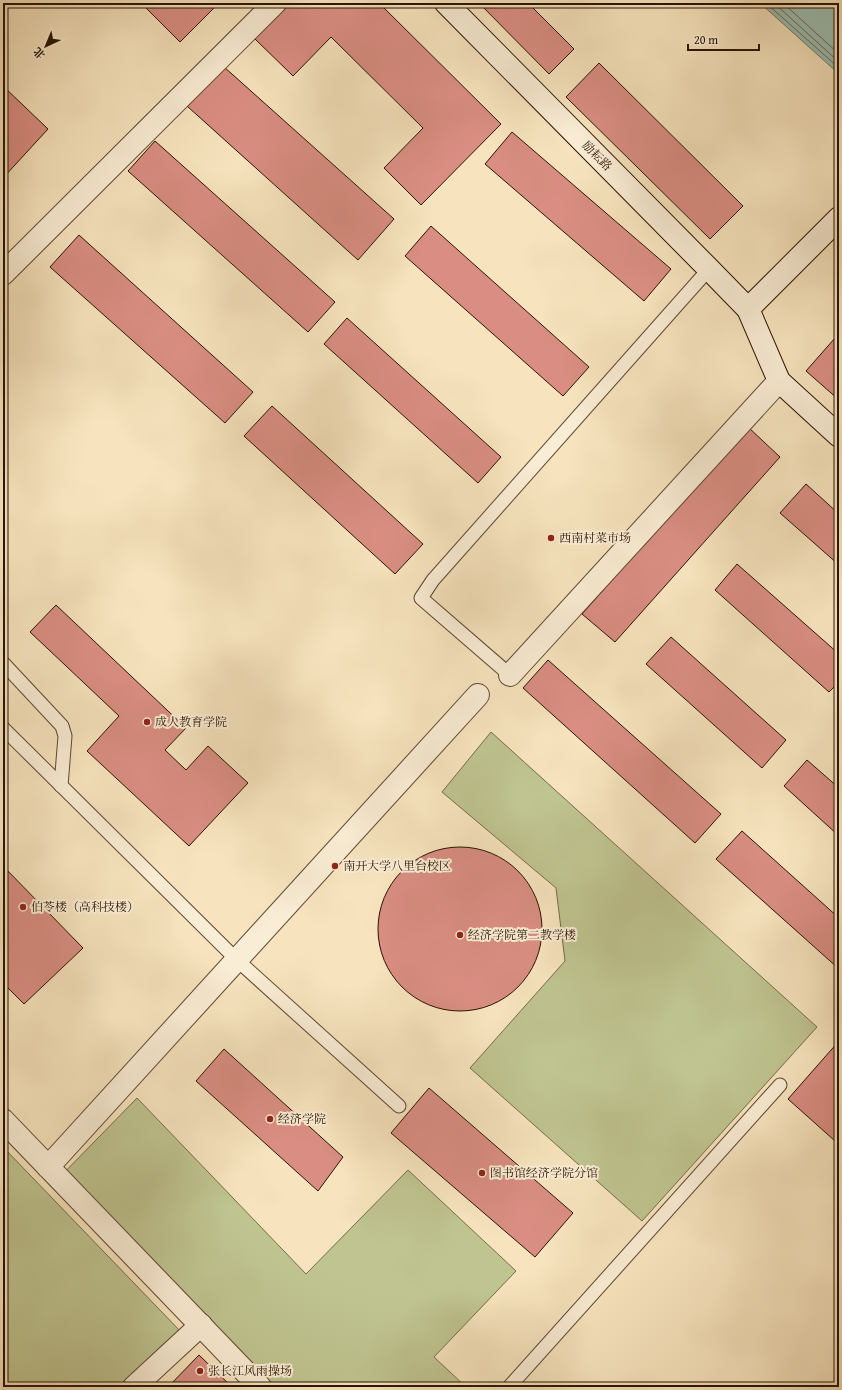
<svg xmlns="http://www.w3.org/2000/svg" width="842" height="1390" font-family="'Gentium Book Plus','Noto Serif SC',serif">
  <style>
    .green { fill: #bfc490; stroke: #746c48 }
    .water { fill: #9dbeb3; stroke: #6f7a6b }
    .lines { fill: none; stroke-linecap: round; stroke-linejoin: round }
    .shore { stroke: #63685a; stroke-width: 1 }
    .building { fill: #da8e83; stroke: #291300 }
    .lane-casing { stroke: #5c4730; stroke-width: 15 }
    .street-casing { stroke: #5c4730; stroke-width: 24 }
    .secondary-casing { stroke: #291300; stroke-width: 24 }
    .lane { stroke: #faedd5; stroke-width: 13 }
    .street { stroke: #faedd5; stroke-width: 22 }
    .secondary { stroke: #faedd5; stroke-width: 22 }
    .poi-dot { fill: #8f2418; stroke: #faedd5; stroke-width: 1.5 }
    .labels { text-anchor: middle; stroke-width: 4; stroke-linejoin: round; paint-order: stroke }
    .street-label { font-size: 12px; fill: #291300; stroke: #faedd5 }
    .poi-label { font-size: 12px; fill: #291300; stroke: #faedd5; text-anchor: start }
  </style>
  <rect width="100%" height="100%" fill="#f7e4be"/>
  <filter id="stains"><feTurbulence type="fractalNoise" baseFrequency=".005" numOctaves="4"/><feColorMatrix values="0 0 0 0 .2 0 0 0 0 .09 0 0 0 0 .02 0 0 0 .5 -.17"/></filter>
  <radialGradient id="worn" r=".72"><stop offset=".6" stop-color="#630" stop-opacity="0"/><stop offset="1" stop-color="#630" stop-opacity=".3"/></radialGradient>
  <!-- green -->
  <g class="green">
    <path d="M491 732 817 1027 642 1221 470 1068 565 961 556 888 442 792Z"/>
    <path d="M137 1098 306 1274 408 1170 516 1271 434 1357 466 1387H256L56 1181Z"/>
    <path d="M3 1147 183 1334 125 1387H3Z"/>
  </g>
  <!-- water -->
  <path class="water" d="M760 3H839V74Z"/>
  <g class="lines">
    <!-- shore -->
    <g class="shore">
      <path d="M766 3 839 68"/>
      <path d="M774 3 839 62"/>
      <path d="M783 3 839 54"/>
    </g>
  </g>
  <!-- building -->
  <g class="building">
    <path d="M141 3H217L218 4 180 42Z"/>
    <path d="M288 3H379L501 124 421 205 384 168 423 128 331 37 293 76 254 38Z"/>
    <path d="M479 3H528L574 49 549 74Z"/>
    <path d="M599 63 743 206 710 239 566 97Z"/>
    <path d="M223 66 394 219 358 260 187 106Z"/>
    <path d="M3 86 48 129 3 178Z"/>
    <path d="M512 132 671 269 644 301 485 164Z"/>
    <path d="M155 141 335 302 308 332 128 171Z"/>
    <path d="M431 226 589 367 563 396 405 256Z"/>
    <path d="M79 235 253 392 225 423 50 267Z"/>
    <path d="M347 318 501 457 478 483 324 344Z"/>
    <path d="M835 338 839 342V400L806 371Z"/>
    <path d="M272 406 423 544 395 574 244 436Z"/>
    <path d="M748 427 780 457 615 642 582 614Z"/>
    <path d="M806 484 839 514V565L780 513Z"/>
    <path d="M737 564 839 654V682L829 692 715 590Z"/>
    <path d="M56 605 186 728 165 750 186 770 208 746 248 783 189 846 87 751 119 716 30 632Z"/>
    <path d="M671 637 786 740 762 768 646 664Z"/>
    <path d="M548 660 721 814 695 843 523 688Z"/>
    <path d="M807 760 839 788V836L784 786Z"/>
    <path d="M742 831 839 918V969L716 859Z"/>
    <circle cx="460" cy="929" r="82"/>
    <path d="M3 866 83 948 24 1004 3 983Z"/>
    <path d="M839 1041V1136L835 1141 788 1099Z"/>
    <path d="M224 1049 343 1157 318 1191 196 1081Z"/>
    <path d="M429 1088 573 1213 535 1257 391 1133Z"/>
    <path d="M199 1355 232 1387H168Z"/>
  </g>
  <g class="lines">
    <defs>
      <g id="lane">
        <path d="M3 663 62 726 65 736 61 786"/>
        <path d="M510 675 421 598 433 580 709 269"/>
        <path d="M3 728 237 960 399 1106"/>
        <path d="M509 1387 780 1085"/>
      </g>
      <g id="street">
        <path d="M3 274 275 3"/>
        <path d="M510 675 779 381"/>
        <path d="M3 1120 260 1387"/>
        <path d="M48 1167 478 695"/>
        <path d="M134 1387 201 1325"/>
      </g>
      <g id="secondary">
        <path d="M446 3 709 269 748 309 779 381 839 436"/>
        <path d="M748 309 839 218"/>
      </g>
    </defs>
    <!-- lane casing -->
    <use href="#lane" class="lane-casing"/>
    <!-- street casing -->
    <use href="#street" class="street-casing"/>
    <!-- secondary casing -->
    <use href="#secondary" class="secondary-casing"/>
    <!-- lane -->
    <use href="#lane" class="lane"/>
    <!-- street -->
    <use href="#street" class="street"/>
    <!-- secondary -->
    <use href="#secondary" class="secondary"/>
  </g>
  <!-- markers -->
  <g class="poi-dot">
    <circle cx="551" cy="538" r="4"/>
    <circle cx="147" cy="722" r="4"/>
    <circle cx="335" cy="866" r="4"/>
    <circle cx="23" cy="907" r="4"/>
    <circle cx="460" cy="935" r="4"/>
    <circle cx="270" cy="1119" r="4"/>
    <circle cx="482" cy="1173" r="4"/>
    <circle cx="200" cy="1371" r="4"/>
  </g>
  <g class="labels">
    <!-- street labels -->
    <g class="street-label">
      <text transform="translate(597 156) rotate(45)" y="4">励耘路</text>
    </g>
    <!-- poi labels -->
    <g class="poi-label">
      <text x="559" y="542">西南村菜市场</text>
      <text x="155" y="726">成人教育学院</text>
      <text x="343" y="870">南开大学八里台校区</text>
      <text x="31" y="911">伯苓楼（高科技楼）</text>
      <text x="468" y="939">经济学院第二教学楼</text>
      <text x="278" y="1123">经济学院</text>
      <text x="490" y="1177">图书馆经济学院分馆</text>
      <text x="208" y="1375">张长江风雨操场</text>
    </g>
  </g>
  <!-- margin -->
  <rect width="842" height="1390" fill="none" stroke="#f7e4be" stroke-width="16"/>
  <rect x="4" y="4" width="834" height="1382" fill="none" stroke="#291300" stroke-width="2"/>
  <rect x="8" y="8" width="826" height="1374" fill="none" stroke="#291300"/>
  <!-- north arrow -->
  <g transform="translate(46 46) rotate(224)" stroke="#faedd5" stroke-width="3" paint-order="stroke">
  <path d="M0-3L7 15L0 10L-7 15Z" fill="#291300"/>
  <text y="-6" font-size="11" font-weight="bold" text-anchor="middle" fill="#291300">北</text>
  </g>
  <!-- scale -->
  <path d="M688 44v6h71v-6" fill="none" stroke="#291300" stroke-width="2"/>
  <text x="694" y="44" font-size="12" fill="#291300" stroke="#faedd5" stroke-width="3" paint-order="stroke">20 m</text>
  <rect width="100%" height="100%" filter="url(#stains)"/>
  <rect width="100%" height="100%" fill="url(#worn)"/>
</svg>
